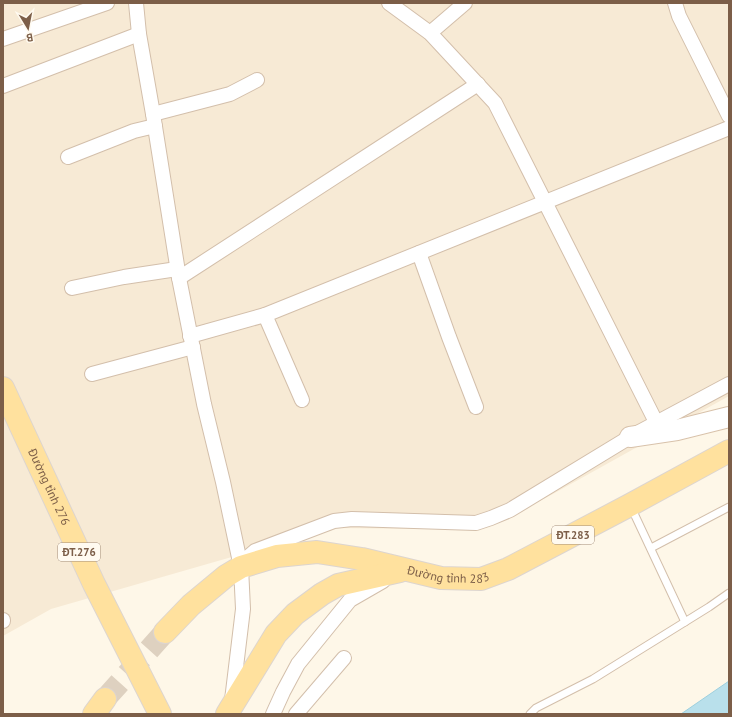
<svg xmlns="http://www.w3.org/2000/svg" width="732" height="717" font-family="'PT Sans',sans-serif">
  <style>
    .residential { fill: #f7ead5 }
    .water { fill: #b9e0eb; stroke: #9ed0de }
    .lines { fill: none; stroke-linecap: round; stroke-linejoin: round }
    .primary-tunnel { stroke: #ded1c0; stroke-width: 22; stroke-dasharray: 22 11; stroke-linecap: butt }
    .lane-casing { stroke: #d3bfab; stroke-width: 9 }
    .street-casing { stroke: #d3bfab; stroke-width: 16 }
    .secondary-casing { stroke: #d8c2ab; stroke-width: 22 }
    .primary-casing { stroke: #ddd5cf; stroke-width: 24 }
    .lane { stroke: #fff; stroke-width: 7 }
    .street { stroke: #fff; stroke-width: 14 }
    .secondary { stroke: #fff; stroke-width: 20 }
    .primary { stroke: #ffe19e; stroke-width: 22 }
    .labels { text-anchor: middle; stroke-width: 4; stroke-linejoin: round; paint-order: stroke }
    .shield { fill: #fffaf0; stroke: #a38d7a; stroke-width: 1 }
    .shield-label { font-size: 11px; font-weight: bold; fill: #7c5e48 }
    .street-label { font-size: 12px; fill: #7c5e48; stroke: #fffaf0 }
  </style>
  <rect width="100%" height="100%" fill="#fef7e8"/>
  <!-- residential -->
  <path class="residential" d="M3 3H729V396L551 495 494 525 442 529 332 528 51 609 3 636Z"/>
  <!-- water -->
  <path class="water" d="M729 681V714H681Z"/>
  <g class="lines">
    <!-- primary-tunnel -->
    <path class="primary-tunnel" d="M105 699 165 632"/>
    <defs>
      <g id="lane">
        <path d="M631 507 685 622"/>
        <path d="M651 548 729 507"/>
        <path d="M530 714 536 708 593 679 709 607 729 593"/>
      </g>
      <g id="street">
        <path d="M136 3 139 34 153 114 179 278 204 404 223 482 241 567 243 609 232 700"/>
        <path d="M389 3 430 33 495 103 656 422"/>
        <path d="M675 3 679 16 729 116"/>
        <path d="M430 33 465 3"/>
        <path d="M3 39 107 3"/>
        <path d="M3 86 139 34"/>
        <path d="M153 114 230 94 257 80"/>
        <path d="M68 157 134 131 155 126"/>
        <path d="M419 253 449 337 476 407"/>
        <path d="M179 278 478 84"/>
        <path d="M72 288 124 277 177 269"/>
        <path d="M265 315 302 400"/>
        <path d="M190 336 265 315 729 128"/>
        <path d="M92 374 193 347"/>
        <path d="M243 565 248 557 255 551 334 521 352 519 476 523 491 518 510 510 630 437 729 384"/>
        <path d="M3 620V621"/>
        <path d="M273 714 283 692 298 664 350 600 383 581"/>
        <path d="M296 714 344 658"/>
      </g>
      <path id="secondary" d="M630 437 677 430 729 417"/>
      <g id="primary">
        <path id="s1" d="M3 388 94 584 160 714"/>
        <path id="s2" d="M165 632 191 605 226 576 241 567 277 556 317 552 362 559 441 578 481 579 508 569 630 505 729 451"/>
        <path d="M94 714 105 699"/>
        <path d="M227 714 276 634 295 614 322 594 338 585 400 571"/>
      </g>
    </defs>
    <!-- lane casing -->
    <use href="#lane" class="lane-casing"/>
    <!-- street casing -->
    <use href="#street" class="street-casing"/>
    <!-- secondary casing -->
    <use href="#secondary" class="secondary-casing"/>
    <!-- primary casing -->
    <use href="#primary" class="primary-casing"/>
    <!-- lane -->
    <use href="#lane" class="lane"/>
    <!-- street -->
    <use href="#street" class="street"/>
    <!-- secondary -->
    <use href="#secondary" class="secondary"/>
    <!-- primary -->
    <use href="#primary" class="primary"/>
  </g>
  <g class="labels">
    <!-- shield labels -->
    <g class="shield">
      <rect x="552" y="526" width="42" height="18" rx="3"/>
      <rect x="58" y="543" width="42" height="18" rx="3"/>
    </g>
    <g class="shield-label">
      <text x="573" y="539">ĐT.283</text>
      <text x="79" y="556">ĐT.276</text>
    </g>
    <!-- street labels -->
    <g class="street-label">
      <text dy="4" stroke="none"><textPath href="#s1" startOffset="109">Đường tỉnh 276</textPath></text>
      <text dy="4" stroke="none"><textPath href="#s2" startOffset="312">Đường tỉnh 283</textPath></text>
    </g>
  </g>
  <!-- border -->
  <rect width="732" height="717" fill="none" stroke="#7c5e48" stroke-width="8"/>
  <!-- north arrow -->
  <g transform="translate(28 28) rotate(170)" stroke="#fffaf0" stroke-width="3" paint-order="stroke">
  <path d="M0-3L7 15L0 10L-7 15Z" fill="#7c5e48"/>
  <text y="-6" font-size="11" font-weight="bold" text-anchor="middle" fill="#7c5e48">B</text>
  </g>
</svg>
